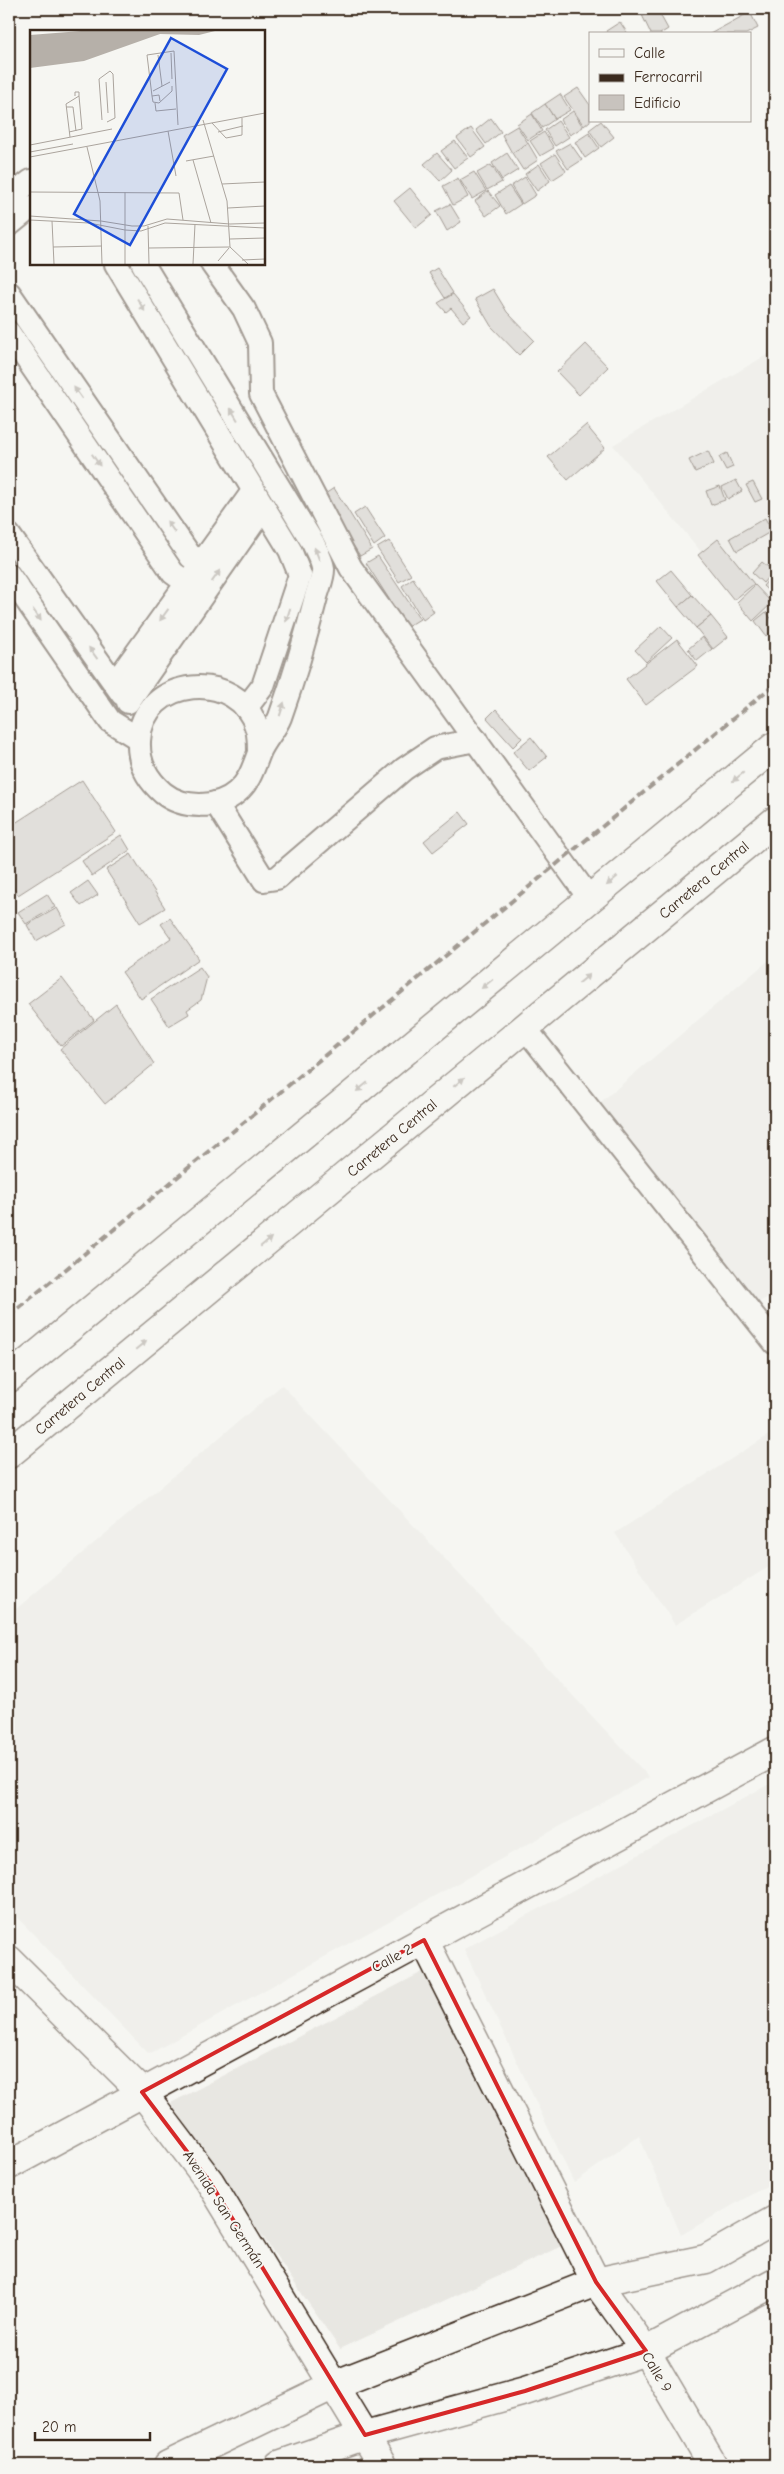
<svg xmlns="http://www.w3.org/2000/svg" width="784" height="2474" font-family="'Comic Neue',sans-serif">
  <style>
    .built { fill: #e8e7e2 }
    .building { fill: #c8c3be; stroke: #3b2a1e }
    .lines { fill: none; stroke-linecap: round; stroke-linejoin: round }
    .service-casing { stroke: #3b2a1e; stroke-width: 26 }
    .minor-casing { stroke: #3b2a1e; stroke-width: 31 }
    .trunk-casing { stroke: #3b2a1e; stroke-width: 31 }
    .service { stroke: #f6f6f2; stroke-width: 22 }
    .minor { stroke: #f6f6f2; stroke-width: 28 }
    .trunk { stroke: #f6f6f2; stroke-width: 28 }
    .rail { stroke: #3b2a1e; stroke-width: 4; stroke-dasharray: 8 4; stroke-linecap: butt }
    .oneway { fill: #989088 }
    .marked { fill: none; stroke: #d62828; stroke-width: 4; stroke-linejoin: round }
    .labels { text-anchor: middle; stroke-width: 4; stroke-linejoin: round; paint-order: stroke }
    .street-label { font-size: 15px; fill: #3b2a1e; stroke: #f6f6f2 }
    .inset-road { fill: none; stroke: #aba49d; stroke-width: 1 }
    .view { fill: #1d4ed8; fill-opacity: 0.15; stroke: #1d4ed8; stroke-width: 2.5 }
    .inset-edge { fill: none; stroke: #3b2a1e; stroke-width: 2.5 }
  </style>
  <rect width="100%" height="100%" fill="#f6f6f2"/>
  <filter id="ink" filterUnits="userSpaceOnUse"><feTurbulence type="fractalNoise" baseFrequency=".02" numOctaves="2"/><feDisplacementMap in="SourceGraphic" scale="10" xChannelSelector="R" yChannelSelector="G"/><feConvolveMatrix kernelMatrix="1 2 1 2 8 2 1 2 1" color-interpolation-filters="sRGB"/></filter>
  <g filter="url(#ink)">
    <!-- built -->
    <g class="built">
      <path d="M775 350V619L764 628 613 445Z"/>
      <path d="M775 955V1294L747 1308 589 1112Z"/>
      <path d="M282 1385 649 1777 149 2054 9 1909V1615Z"/>
      <path d="M775 1431V1563L675 1625 615 1533Z"/>
      <path d="M775 1781V2181L681 2235 639 2136 574 2183 464 1949Z"/>
      <path d="M434 1966 566 2244 340 2349 171 2103Z"/>
    </g>
    <!-- building -->
    <g class="building">
      <path d="M655 9H657L668 29 660 34H651L642 15Z"/>
      <path d="M750 12 758 28 746 34H710Z"/>
      <path d="M620 22 628 34H608L606 31Z"/>
      <path d="M578 88 590 105V121L584 126 564 97Z"/>
      <path d="M560 94 570 110 555 119 545 104Z"/>
      <path d="M545 104 555 119 542 128 532 113Z"/>
      <path d="M573 111 583 127 570 135 560 120Z"/>
      <path d="M532 114 542 131 528 140 517 124Z"/>
      <path d="M491 118 501 132 486 144 476 130Z"/>
      <path d="M558 121 569 137 555 146 545 130Z"/>
      <path d="M601 121 614 137 601 147 589 130Z"/>
      <path d="M517 126 528 143 512 153 502 135Z"/>
      <path d="M471 128 485 147 471 157 457 138Z"/>
      <path d="M544 132 554 148 540 156 530 141Z"/>
      <path d="M589 133 599 148 585 158 575 142Z"/>
      <path d="M455 141 468 158 454 168 441 151Z"/>
      <path d="M528 143 538 160 523 170 512 153Z"/>
      <path d="M570 143 582 160 568 169 556 151Z"/>
      <path d="M437 153 452 170 440 181 424 164Z"/>
      <path d="M507 153 518 170 502 180 492 163Z"/>
      <path d="M555 154 566 171 552 180 541 163Z"/>
      <path d="M539 164 550 181 537 191 525 174Z"/>
      <path d="M491 165 502 182 487 190 477 173Z"/>
      <path d="M474 172 486 191 472 199 460 180Z"/>
      <path d="M525 177 536 195 522 204 511 186Z"/>
      <path d="M458 178 468 197 453 205 443 186Z"/>
      <path d="M509 186 521 204 506 214 495 195Z"/>
      <path d="M410 188 432 215 416 228 394 201Z"/>
      <path d="M488 191 500 206 486 216 475 201Z"/>
      <path d="M450 204 461 222 447 231 436 211Z"/>
      <path d="M437 268 453 293 445 298 429 273Z"/>
      <path d="M493 289 507 312 534 340 519 355 491 326 475 299Z"/>
      <path d="M453 294 471 316 463 322 451 308 446 312 438 303Z"/>
      <path d="M586 344 608 367 579 395 557 372Z"/>
      <path d="M586 425 605 448 568 480 548 457Z"/>
      <path d="M708 451 714 464 695 472 689 460Z"/>
      <path d="M727 453 733 467 726 470 719 457Z"/>
      <path d="M736 480 742 491 728 499 722 487Z"/>
      <path d="M753 482 762 499 755 502 746 485Z"/>
      <path d="M720 486 725 500 711 505 706 491Z"/>
      <path d="M334 488 372 549 360 556 322 496Z"/>
      <path d="M365 507 385 538 374 546 354 514Z"/>
      <path d="M765 518 772 531 737 551 730 538Z"/>
      <path d="M718 539 754 584 734 600 698 555Z"/>
      <path d="M389 541 411 575 399 582 377 548Z"/>
      <path d="M378 556 420 619 407 627 366 563Z"/>
      <path d="M762 562 773 571 763 583 752 573Z"/>
      <path d="M671 570 692 595 678 607 657 581Z"/>
      <path d="M775 572V597L763 586Z"/>
      <path d="M413 578 434 612 423 620 402 586Z"/>
      <path d="M755 585 772 603 753 621 737 602Z"/>
      <path d="M692 595 711 616 696 628 678 607Z"/>
      <path d="M766 612 775 623V628L766 636 755 621Z"/>
      <path d="M711 616 728 637 713 649 696 628Z"/>
      <path d="M661 626 672 638 646 662 635 650Z"/>
      <path d="M702 637 712 649 697 661 688 649Z"/>
      <path d="M677 639 698 666 646 705 626 679Z"/>
      <path d="M496 709 522 738 513 747 487 718Z"/>
      <path d="M531 737 547 757 529 771 513 752Z"/>
      <path d="M82 780 116 832 18 895 9 880V827Z"/>
      <path d="M460 812 469 824 433 852 424 841Z"/>
      <path d="M121 835 130 850 92 876 82 861Z"/>
      <path d="M131 854 165 908 140 923 106 870Z"/>
      <path d="M88 881 98 895 81 906 71 893Z"/>
      <path d="M47 894 55 907 26 924 18 912Z"/>
      <path d="M57 908 66 924 36 941 27 925Z"/>
      <path d="M170 918 199 959 141 999 122 972 171 938 161 924Z"/>
      <path d="M200 967 207 977 201 1000 187 1010 189 1014 169 1026 151 999Z"/>
      <path d="M62 978 94 1020 61 1046 28 1004Z"/>
      <path d="M116 1004 154 1064 105 1104 60 1049Z"/>
    </g>
    <g class="lines">
      <defs>
        <g id="service">
          <path d="M9 198 31 181"/>
          <path d="M9 225 31 207"/>
          <path d="M116 264 290 550 300 575 263 686 246 708"/>
          <path d="M143 264 313 543C316 550 322 560 323 568 324 576 318 589 316 597 306 637 294 678 280 717 275 730 264 740 259 753 253 768 250 781 237 792 218 809 183 809 163 793 147 779 138 763 139 741 141 676 240 667 257 729 259 736 259 745 259 752"/>
          <path d="M212 264 244 309 260 343 261 394 351 568 590 899"/>
          <path d="M9 293 191 557 204 559"/>
          <path d="M9 333 173 573 187 583"/>
          <path d="M9 535 122 694"/>
          <path d="M9 575 110 721 139 739"/>
          <path d="M115 683 254 490"/>
          <path d="M128 702 264 507"/>
          <path d="M216 803 264 880 277 878 404 769 435 748 476 740"/>
          <path d="M525 1028 775 1343"/>
        </g>
        <g id="minor">
          <path d="M424 1940 596 2282 646 2351 713 2465"/>
          <path d="M9 1960 142 2092 210 2182 382 2465"/>
          <path d="M9 2165 775 1751"/>
          <path d="M168 2465 334 2385 596 2282 706 2259 775 2220"/>
          <path d="M279 2465 365 2435 525 2391 646 2351 775 2282"/>
        </g>
        <g id="trunk">
          <path d="M9 1378 775 746"/>
          <path d="M9 1454 775 821"/>
        </g>
      </defs>
      <!-- service casing -->
      <use href="#service" class="service-casing"/>
      <!-- minor casing -->
      <use href="#minor" class="minor-casing"/>
      <!-- trunk casing -->
      <use href="#trunk" class="trunk-casing"/>
      <!-- service -->
      <use href="#service" class="service"/>
      <!-- minor -->
      <use href="#minor" class="minor"/>
      <!-- trunk -->
      <use href="#trunk" class="trunk"/>
      <!-- rail -->
      <path class="rail" d="M9 1316 775 684"/>
    </g>
    <!-- one-way arrows -->
    <defs><path id="oneway-solid" d="M-6-.8H1V-3.2L6.5 0L1 3.2V.8H-6Z" transform="scale(1.25)"/></defs>
    <g class="oneway">
      <use href="#oneway-solid" transform="translate(141 305) rotate(59)"/>
      <use href="#oneway-solid" transform="translate(78 393) rotate(-125)"/>
      <use href="#oneway-solid" transform="translate(234 414) rotate(-121)"/>
      <use href="#oneway-solid" transform="translate(96 460) rotate(56)"/>
      <use href="#oneway-solid" transform="translate(171 527) rotate(-125)"/>
      <use href="#oneway-solid" transform="translate(317 554) rotate(-111)"/>
      <use href="#oneway-solid" transform="translate(216 576) rotate(-55)"/>
      <use href="#oneway-solid" transform="translate(37 615) rotate(55)"/>
      <use href="#oneway-solid" transform="translate(164 615) rotate(126)"/>
      <use href="#oneway-solid" transform="translate(288 615) rotate(108)"/>
      <use href="#oneway-solid" transform="translate(93 653) rotate(-126)"/>
      <use href="#oneway-solid" transform="translate(282 709) rotate(-72)"/>
      <use href="#oneway-solid" transform="translate(738 777) rotate(140)"/>
      <use href="#oneway-solid" transform="translate(612 881) rotate(140)"/>
      <use href="#oneway-solid" transform="translate(584 979) rotate(-40)"/>
      <use href="#oneway-solid" transform="translate(487 984) rotate(141)"/>
      <use href="#oneway-solid" transform="translate(459 1082) rotate(-40)"/>
      <use href="#oneway-solid" transform="translate(362 1087) rotate(141)"/>
      <use href="#oneway-solid" transform="translate(266 1242) rotate(-40)"/>
      <use href="#oneway-solid" transform="translate(141 1345) rotate(-40)"/>
    </g>
  </g>
  <!-- marked area -->
  <path d="M0 0H784V2474H0ZM424 1940 596 2282 646 2351 525 2391 365 2435 210 2182 142 2092Z" fill="#f6f6f2" fill-opacity=".55" fill-rule="evenodd"/>
  <path class="marked" d="M424 1940 596 2282 646 2351 525 2391 365 2435 210 2182 142 2092Z"/>
  <g class="labels">
    <!-- street labels -->
    <g class="street-label">
      <text transform="translate(704 880) rotate(-40)" y="5">Carretera Central</text>
      <text transform="translate(392 1138) rotate(-40)" y="5">Carretera Central</text>
      <text transform="translate(80 1396) rotate(-40)" y="5">Carretera Central</text>
      <text transform="translate(392 1958) rotate(-28)" y="5">Calle 2</text>
      <text transform="translate(224 2209) rotate(57)" y="5">Avenida San Germán</text>
      <text transform="translate(657 2372) rotate(59)" y="5">Calle 9</text>
    </g>
  </g>
  <!-- overview -->
  <g transform="translate(30 30)">
    <rect width="235" height="235" fill="#f6f6f2"/>
    <path d="M51 1H185L169 5 130 4 54 31 0 38V5Z" fill="#b6b0a9"/>
    <path class="inset-road" d="M141 23 142 49M128 25 132 56M76 52 78 83M123 61 140 52M122 66 117 25 144 21 148 95M130 71 129 65 122 66 123 72 129 73 142 61V56M125 73 126 81 146 79M36 77H43L46 101M72 90 69 49 80 41 83 44 85 88 77 92M173 90 197 171 200 217 218 234M182 93 196 108 212 105V88M138 101 146 146M39 102 52 99 49 66M188 102 213 96M40 107 36 74 49 66V62H45V66M0 115 82 99M57 117 70 171 72 234M0 122 43 114M0 127 235 83M163 130 181 193M156 131 184 126M192 154 235 152M0 162 149 163 153 190M95 162V234M198 178 235 176M0 186 71 191 102 196H114L137 189 200 194 235 193M0 190 59 193 95 200 111 201 135 193 235 198M22 191 24 234M118 196 119 234M200 209 235 208M23 217 72 216M119 218 200 217M212 230 235 229M188 231 199 218M163 234 165 194"/>
    <path class="view" d="M141 8 197 39 100 215 44 184Z"/>
    <rect width="235" height="235" class="inset-edge"/>
  </g>
  <!-- margin -->
  <rect width="784" height="2474" fill="none" stroke="#f6f6f2" stroke-width="30"/>
  <rect x="15" y="15" width="754" height="2444" fill="none" stroke="#3b2a1e" stroke-width="2" filter="url(#ink)"/>
  <!-- legend -->
  <rect x="589" y="32" width="162" height="90" fill="#f6f6f2" stroke="#aba49d"/>
  <rect x="599" y="49" width="25" height="8" fill="#f6f6f2" stroke="#aba49d"/>
  <text x="634" y="58" font-size="15" fill="#3b2a1e">Calle</text>
  <rect x="599" y="74" width="25" height="8" fill="#3b2a1e" stroke="#aba49d"/>
  <text x="634" y="82" font-size="15" fill="#3b2a1e">Ferrocarril</text>
  <rect x="599" y="95" width="25" height="15" fill="#c8c3be" stroke="#aba49d"/>
  <text x="634" y="108" font-size="15" fill="#3b2a1e">Edificio</text>
  <!-- scale -->
  <path d="M35 2432v8h115v-8" fill="none" stroke="#3b2a1e" stroke-width="2.5"/>
  <text x="42" y="2432" font-size="15" fill="#3b2a1e" stroke="#f6f6f2" stroke-width="4" paint-order="stroke">20 m</text>
</svg>
